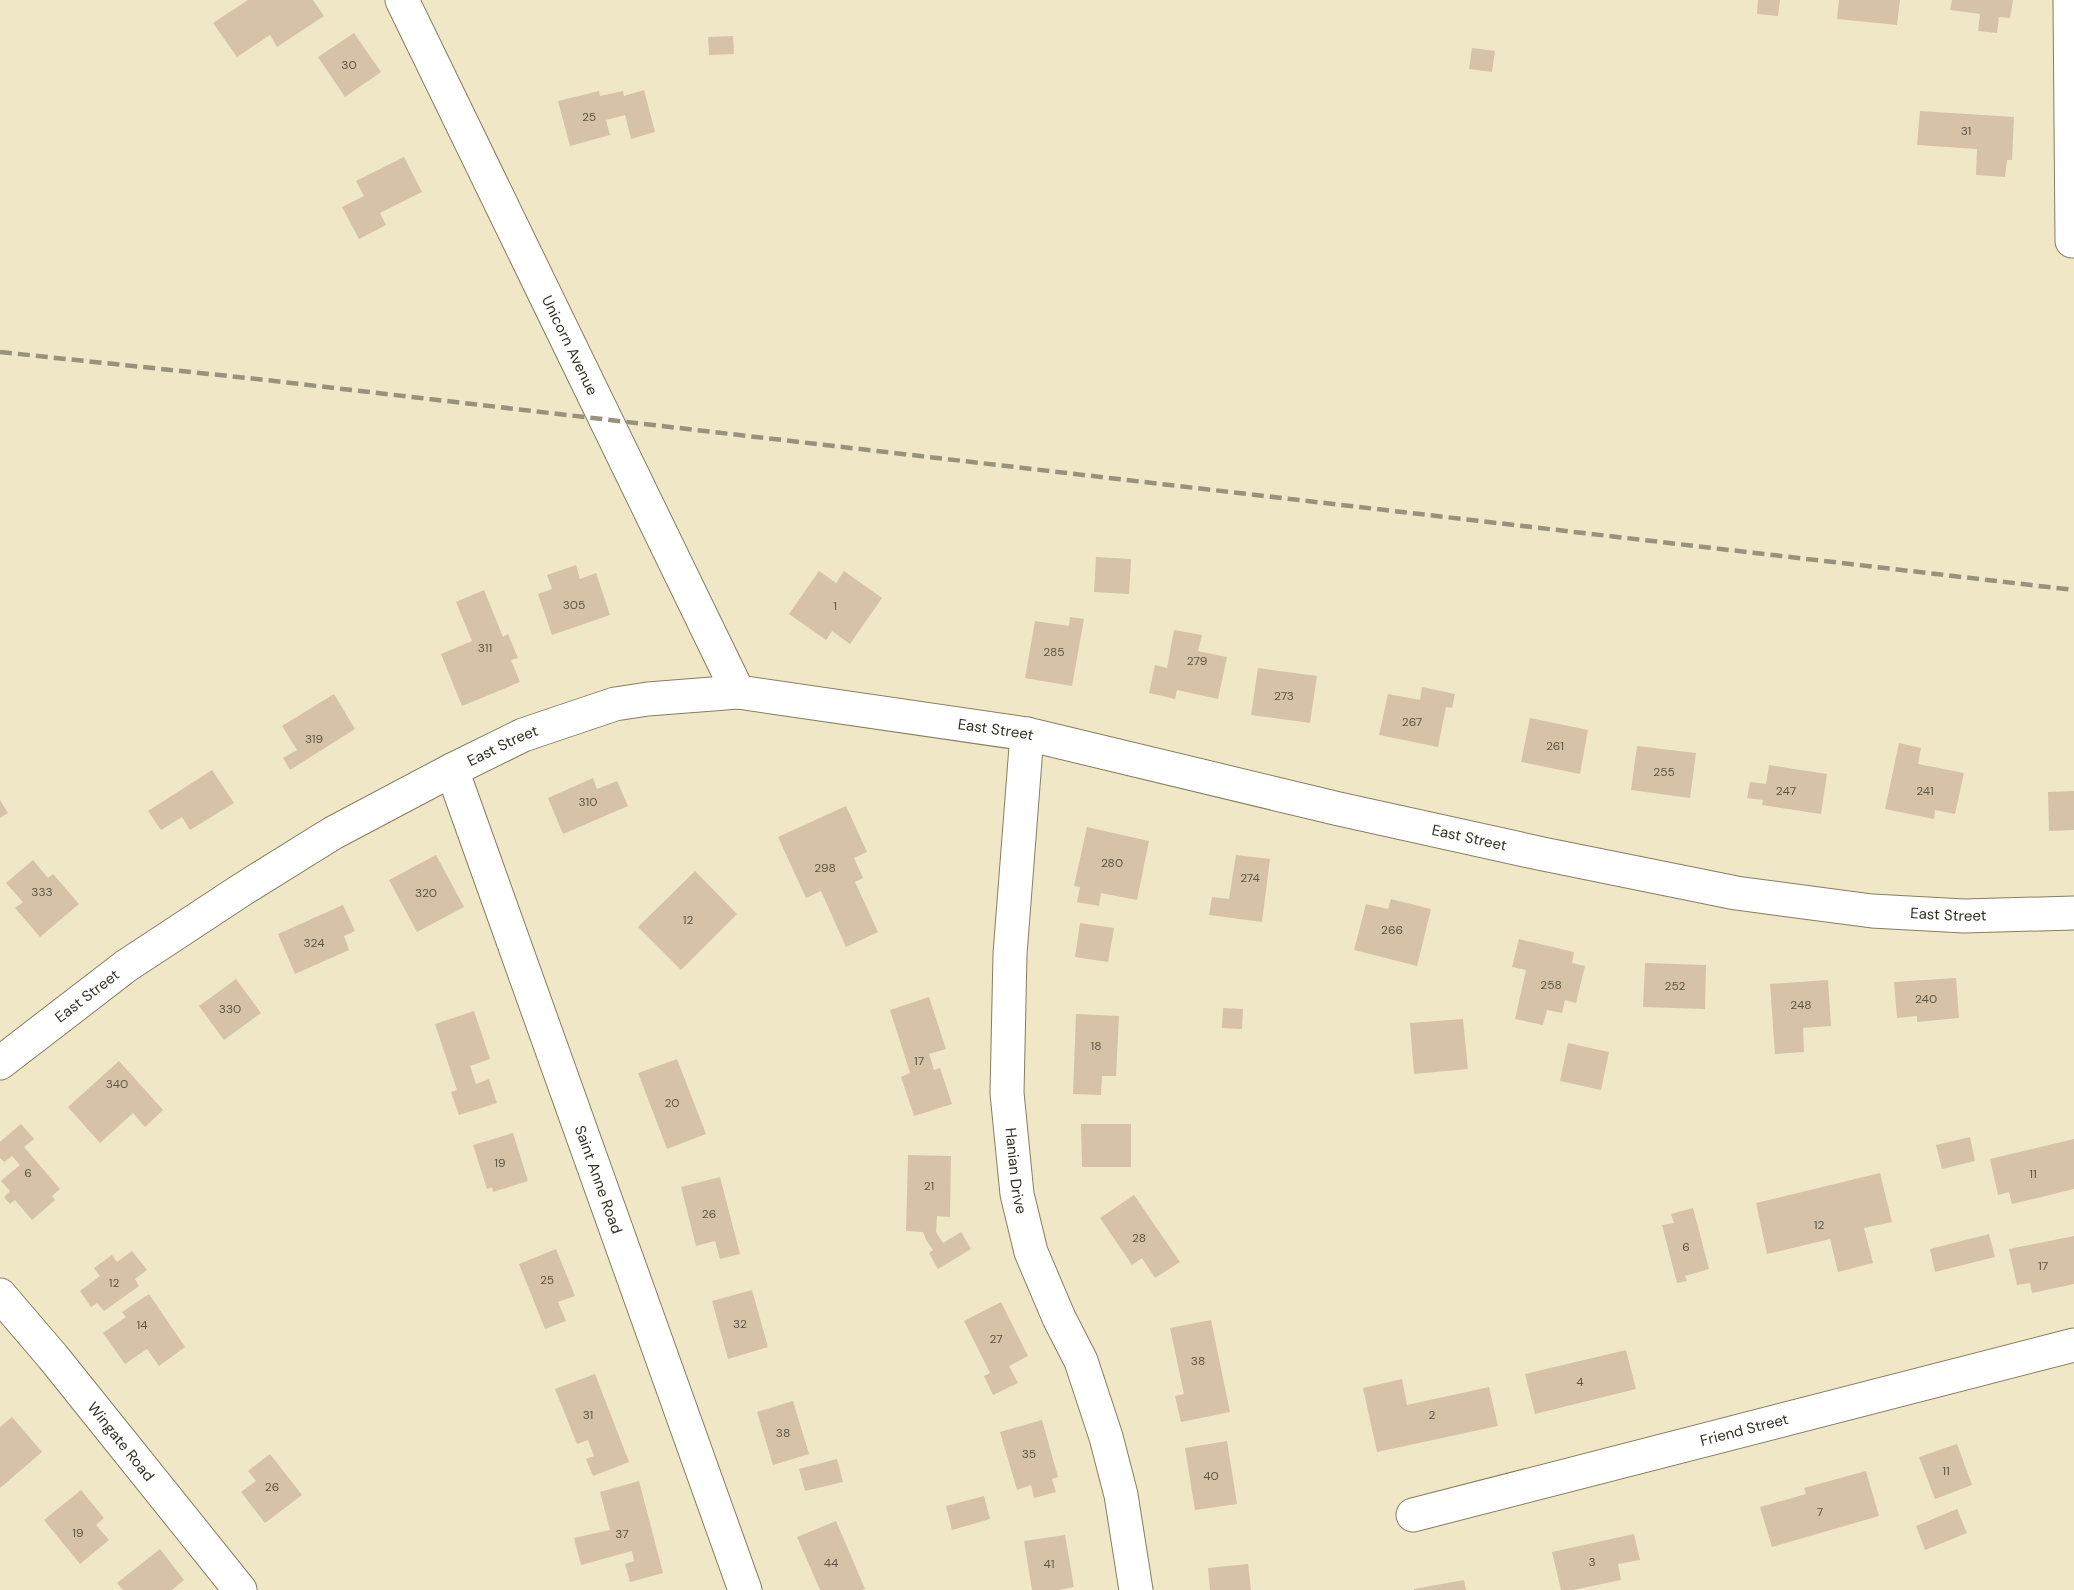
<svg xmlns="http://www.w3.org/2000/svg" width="2074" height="1590" font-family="'DM Sans',sans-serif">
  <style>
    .building { fill: #d6c3a7 }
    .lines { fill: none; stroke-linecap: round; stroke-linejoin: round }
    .minor-casing { stroke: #857e60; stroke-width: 35 }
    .tertiary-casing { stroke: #857e60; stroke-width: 35 }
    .minor { stroke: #fff; stroke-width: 33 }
    .tertiary { stroke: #fff; stroke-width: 33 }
    .rail { stroke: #98927b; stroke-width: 4.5; stroke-dasharray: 12 6; stroke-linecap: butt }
    .labels { text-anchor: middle; stroke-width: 4.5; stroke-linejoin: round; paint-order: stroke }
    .number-label { font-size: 12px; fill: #5c5545 }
    .street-label { font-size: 15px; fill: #333024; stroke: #fdf5d4 }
  </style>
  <rect width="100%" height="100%" fill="#f0e7c7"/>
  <!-- building -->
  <g class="building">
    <path d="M248 0H313L324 16 277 47 270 35 237 57 213 23Z"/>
    <path d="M1758 0H1780L1778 16 1757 14Z"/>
    <path d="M1839 0H1900L1897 25 1837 19Z"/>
    <path d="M1952 0H2013L2010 18 1999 17 1997 33 1978 31 1980 14 1950 10Z"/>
    <path d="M354 33 381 72 345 97 318 57Z"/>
    <path d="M733 36 734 54 709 55 708 37Z"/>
    <path d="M1472 48 1495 51 1492 72 1469 69Z"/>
    <path d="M644 90 655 132 631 139 625 115 606 120 610 135 570 146 558 101 599 91 600 96 623 91 624 96Z"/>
    <path d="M1920 111 2014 117 2012 160H2007L2005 177 1976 175 1977 149 1917 145Z"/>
    <path d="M404 157 422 192 380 213 386 225 359 239 342 207 364 196 356 181Z"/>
    <path d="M1096 557 1131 559 1129 594 1094 592Z"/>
    <path d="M576 565 580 579 596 573 610 615 552 635 538 594 552 589 547 575Z"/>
    <path d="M819 571 836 583 844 571 882 598 850 644 832 631 826 640 789 614Z"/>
    <path d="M484 590 503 637 508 634 518 658 511 660 520 682 462 706 441 654 472 641 456 602Z"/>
    <path d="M1070 617 1084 619 1072 686 1025 678 1035 621 1069 626Z"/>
    <path d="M1174 630 1202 635 1198 651 1227 657 1218 699 1177 690 1175 699 1149 693 1155 665 1167 668Z"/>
    <path d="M1258 668 1317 676 1310 723 1251 715Z"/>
    <path d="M1422 687 1455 694 1452 708 1446 707 1438 747 1379 735 1388 694 1420 700Z"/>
    <path d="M334 694 355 729 290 770 283 758 297 750 282 726Z"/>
    <path d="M1530 718 1588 730 1580 774 1521 762Z"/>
    <path d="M1899 743 1921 748 1918 764 1964 773 1955 814 1935 810 1934 819 1885 809Z"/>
    <path d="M1637 746 1696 753 1690 798 1631 790Z"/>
    <path d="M1769 765 1827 774 1821 814 1762 805 1763 800 1747 798 1750 782 1766 784Z"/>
    <path d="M212 770 234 803 190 830 182 817 161 830 148 811Z"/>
    <path d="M593 778 597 789 617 781 628 806 563 834 548 798Z"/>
    <path d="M2074 791V830L2049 831 2048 792Z"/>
    <path d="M0 800 8 813 0 818Z"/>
    <path d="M846 806 867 852 854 858 863 878 855 882 878 932 846 947 821 891 806 898 778 837Z"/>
    <path d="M1087 827 1149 841 1137 900 1101 893 1099 906 1077 902 1080 887 1074 886Z"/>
    <path d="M436 855 464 907 417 932 389 880Z"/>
    <path d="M1236 855 1270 859 1262 922 1209 915 1212 897 1229 899Z"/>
    <path d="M33 860 48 878 53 874 79 904 40 937 15 908 23 902 6 883Z"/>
    <path d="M695 871 737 914 681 970 638 927Z"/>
    <path d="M1391 899 1431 909 1417 966 1354 950 1366 904 1388 909Z"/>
    <path d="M343 905 355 931 344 936 349 950 295 974 278 934Z"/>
    <path d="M1080 923 1114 928 1108 962 1075 957Z"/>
    <path d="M1519 939 1574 952 1572 963 1585 966 1576 1003 1565 1000 1562 1013 1547 1010 1543 1025 1515 1019 1526 970 1512 967Z"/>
    <path d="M1645 963 1706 965 1705 1009 1643 1007Z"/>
    <path d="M1956 978 1959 1018 1917 1022V1016L1897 1018 1894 982Z"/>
    <path d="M236 979 261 1013 224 1040 199 1006Z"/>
    <path d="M1828 980 1831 1026 1803 1028 1804 1052 1775 1054 1770 984Z"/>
    <path d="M929 997 946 1049 929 1054 934 1070 940 1068 952 1104 914 1116 901 1077 910 1073 890 1010Z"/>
    <path d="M1223 1008 1243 1009 1242 1029 1222 1028Z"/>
    <path d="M474 1011 490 1059 470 1066 476 1084 489 1079 497 1103 459 1115 451 1092 457 1090 435 1024Z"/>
    <path d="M1076 1014 1119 1016 1116 1076H1102L1101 1095 1073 1094Z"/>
    <path d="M1463 1019 1468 1069 1414 1074 1410 1023Z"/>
    <path d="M1568 1043 1609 1052 1601 1090 1560 1081Z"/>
    <path d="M677 1059 706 1134 667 1149 638 1073Z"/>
    <path d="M119 1061 163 1110 145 1127 133 1113 100 1143 68 1107Z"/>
    <path d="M21 1124 34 1139 24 1147 60 1189 52 1196 55 1200 32 1220 15 1200 10 1204 4 1197 10 1191 1 1181 20 1165 12 1156 4 1162 0 1158V1142Z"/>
    <path d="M1081 1124H1131V1167H1082Z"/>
    <path d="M513 1133 528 1181 493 1192 492 1187 487 1189 473 1145Z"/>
    <path d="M1970 1137 1975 1161 1942 1169 1936 1145Z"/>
    <path d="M2074 1139V1189L2012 1204 2009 1192 1998 1195 1990 1159Z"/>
    <path d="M908 1155 951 1156 950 1217 937 1216 936 1232 943 1243 961 1232 971 1249 938 1269 929 1253 933 1250 926 1240 923 1232 906 1231Z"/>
    <path d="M1880 1173 1892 1222 1864 1228 1873 1263 1838 1272 1830 1239 1767 1254 1756 1203Z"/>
    <path d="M720 1177 740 1254 720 1259 715 1241 696 1246 681 1187Z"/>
    <path d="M1134 1195 1180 1262 1155 1278 1142 1258 1132 1265 1100 1218Z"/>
    <path d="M1693 1208 1709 1269 1685 1276 1687 1281 1677 1283 1662 1225 1674 1223 1671 1214Z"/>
    <path d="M1989 1234 1995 1257 1935 1272 1930 1249Z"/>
    <path d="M2074 1236V1284L2032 1293 2030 1283 2017 1285 2009 1249Z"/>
    <path d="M556 1249 575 1296 558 1302 566 1321 545 1329 519 1264Z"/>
    <path d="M132 1251 147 1270 135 1279 139 1286 104 1311 97 1303 91 1307 80 1291 100 1276 94 1268 112 1255 117 1262Z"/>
    <path d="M752 1290 768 1347 728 1359 712 1301Z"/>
    <path d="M149 1294 185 1347 159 1366 147 1349 125 1364 103 1333 126 1317 122 1312Z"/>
    <path d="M1001 1302 1028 1356 1009 1366 1018 1383 993 1395 984 1376 990 1373 964 1321Z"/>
    <path d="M1211 1320 1230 1412 1181 1422 1175 1396 1184 1394 1170 1328Z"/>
    <path d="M1626 1350 1636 1389 1535 1414 1525 1374Z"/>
    <path d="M595 1374 629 1462 593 1476 586 1459 594 1456 588 1440 577 1444 555 1389Z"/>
    <path d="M1402 1379 1407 1405 1489 1387 1498 1426 1377 1452 1363 1388Z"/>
    <path d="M793 1401 809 1454 773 1465 757 1412Z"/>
    <path d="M12 1417 42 1452 0 1488V1427Z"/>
    <path d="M1042 1420 1058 1477 1052 1479 1056 1492 1034 1498 1031 1485 1017 1490 1000 1432Z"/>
    <path d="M1227 1441 1237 1504 1195 1510 1185 1448Z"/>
    <path d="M1957 1444 1972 1485 1935 1499 1919 1457Z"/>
    <path d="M270 1454 302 1495 265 1523 241 1492 256 1481 248 1471Z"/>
    <path d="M837 1459 843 1482 805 1491 799 1469Z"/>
    <path d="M1866 1471 1879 1516 1772 1547 1760 1507 1806 1494 1804 1488Z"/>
    <path d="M639 1481 663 1573 630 1582 625 1564 634 1561 632 1551 581 1565 574 1538 610 1530 600 1492Z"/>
    <path d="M81 1490 104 1518 96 1525 109 1540 80 1564 44 1520Z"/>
    <path d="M984 1496 990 1519 952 1530 946 1506Z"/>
    <path d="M1957 1509 1967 1533 1925 1550 1916 1526Z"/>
    <path d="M836 1521 865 1589 863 1590H820L797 1537Z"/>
    <path d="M1634 1534 1640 1560 1618 1564 1621 1580 1573 1590H1561L1552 1552Z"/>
    <path d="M1065 1535 1074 1587 1058 1590H1032L1024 1541Z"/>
    <path d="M160 1549 184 1580 172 1590H123L117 1583Z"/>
    <path d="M1248 1564 1251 1590H1210L1208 1568Z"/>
    <path d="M1464 1580 1466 1590H1414V1589Z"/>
  </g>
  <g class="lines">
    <defs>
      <g id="minor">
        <path d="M2070 0 2072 241"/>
        <path id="s1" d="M1027 734 1010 954 1007 1093 1017 1194 1031 1252 1059 1318 1081 1361 1106 1437 1121 1495 1136 1590"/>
        <path id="s2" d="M452 770 745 1590"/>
        <path id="s3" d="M0 1295 53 1357 240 1590"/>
        <path id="s4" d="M1413 1515 2074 1345"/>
      </g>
      <g id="tertiary">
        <path id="s5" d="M402 0 738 692"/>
        <path id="s6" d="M0 1063 126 966 243 889 333 833 452 770 523 735 615 704 648 699 738 692 1027 734 1339 809 1543 854 1736 893 1872 911 1964 916 2074 913"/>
      </g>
    </defs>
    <!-- minor casing -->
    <use href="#minor" class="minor-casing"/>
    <!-- tertiary casing -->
    <use href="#tertiary" class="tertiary-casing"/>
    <!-- minor -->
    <use href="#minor" class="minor"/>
    <!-- tertiary -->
    <use href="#tertiary" class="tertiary"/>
    <!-- rail -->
    <path class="rail" d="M0 352 257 379 2074 590"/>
  </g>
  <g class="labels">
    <!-- number labels -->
    <g class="number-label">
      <text x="349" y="69">30</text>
      <text x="589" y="121">25</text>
      <text x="1966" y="135">31</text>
      <text x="574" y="609">305</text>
      <text x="835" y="610">1</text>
      <text x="485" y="652">311</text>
      <text x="1054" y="656">285</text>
      <text x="1197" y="665">279</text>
      <text x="1284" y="700">273</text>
      <text x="1412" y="726">267</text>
      <text x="314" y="743">319</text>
      <text x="1555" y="750">261</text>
      <text x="1664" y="776">255</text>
      <text x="1786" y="795">247</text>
      <text x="1925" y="795">241</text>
      <text x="588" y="806">310</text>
      <text x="1112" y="867">280</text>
      <text x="825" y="872">298</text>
      <text x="1250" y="882">274</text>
      <text x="42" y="896">333</text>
      <text x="426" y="897">320</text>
      <text x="688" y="924">12</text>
      <text x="1392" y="934">266</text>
      <text x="314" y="947">324</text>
      <text x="1551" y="989">258</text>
      <text x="1675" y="990">252</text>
      <text x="1926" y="1003">240</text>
      <text x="1801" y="1009">248</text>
      <text x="230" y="1013">330</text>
      <text x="1096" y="1050">18</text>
      <text x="919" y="1065">17</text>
      <text x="117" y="1088">340</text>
      <text x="672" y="1107">20</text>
      <text x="500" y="1167">19</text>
      <text x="28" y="1177">6</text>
      <text x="2033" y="1178">11</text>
      <text x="929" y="1190">21</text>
      <text x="709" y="1218">26</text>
      <text x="1819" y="1229">12</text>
      <text x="1139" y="1242">28</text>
      <text x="1686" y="1251">6</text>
      <text x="2043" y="1270">17</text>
      <text x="547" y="1284">25</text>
      <text x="114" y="1287">12</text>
      <text x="740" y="1328">32</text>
      <text x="142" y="1329">14</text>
      <text x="996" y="1343">27</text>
      <text x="1198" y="1365">38</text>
      <text x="1580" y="1386">4</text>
      <text x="588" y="1419">31</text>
      <text x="1432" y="1419">2</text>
      <text x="783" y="1437">38</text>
      <text x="1029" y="1458">35</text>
      <text x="1946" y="1475">11</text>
      <text x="1211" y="1480">40</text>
      <text x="272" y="1491">26</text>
      <text x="1820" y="1516">7</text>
      <text x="78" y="1537">19</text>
      <text x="622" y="1538">37</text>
      <text x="1592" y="1566">3</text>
      <text x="831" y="1567">44</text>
      <text x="1049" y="1568">41</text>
    </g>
    <!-- street labels -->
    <g class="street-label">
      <text dy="5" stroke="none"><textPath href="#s5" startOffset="384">Unicorn Avenue</textPath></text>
      <text dy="5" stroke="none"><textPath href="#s6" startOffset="1100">East Street</textPath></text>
      <text dy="5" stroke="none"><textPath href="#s6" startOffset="596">East Street</textPath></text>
      <text dy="5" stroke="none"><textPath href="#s6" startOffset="1586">East Street</textPath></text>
      <text dy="5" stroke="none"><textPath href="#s6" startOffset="2072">East Street</textPath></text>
      <text dy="5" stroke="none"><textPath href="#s6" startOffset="110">East Street</textPath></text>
      <text dy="5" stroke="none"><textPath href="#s1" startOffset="438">Hanian Drive</textPath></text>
      <text dy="5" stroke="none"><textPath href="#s2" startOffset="435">Saint Anne Road</textPath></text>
      <text dy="5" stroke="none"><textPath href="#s4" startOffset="342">Friend Street</textPath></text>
      <text dy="5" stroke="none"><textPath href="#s3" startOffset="190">Wingate Road</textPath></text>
    </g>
  </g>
</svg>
